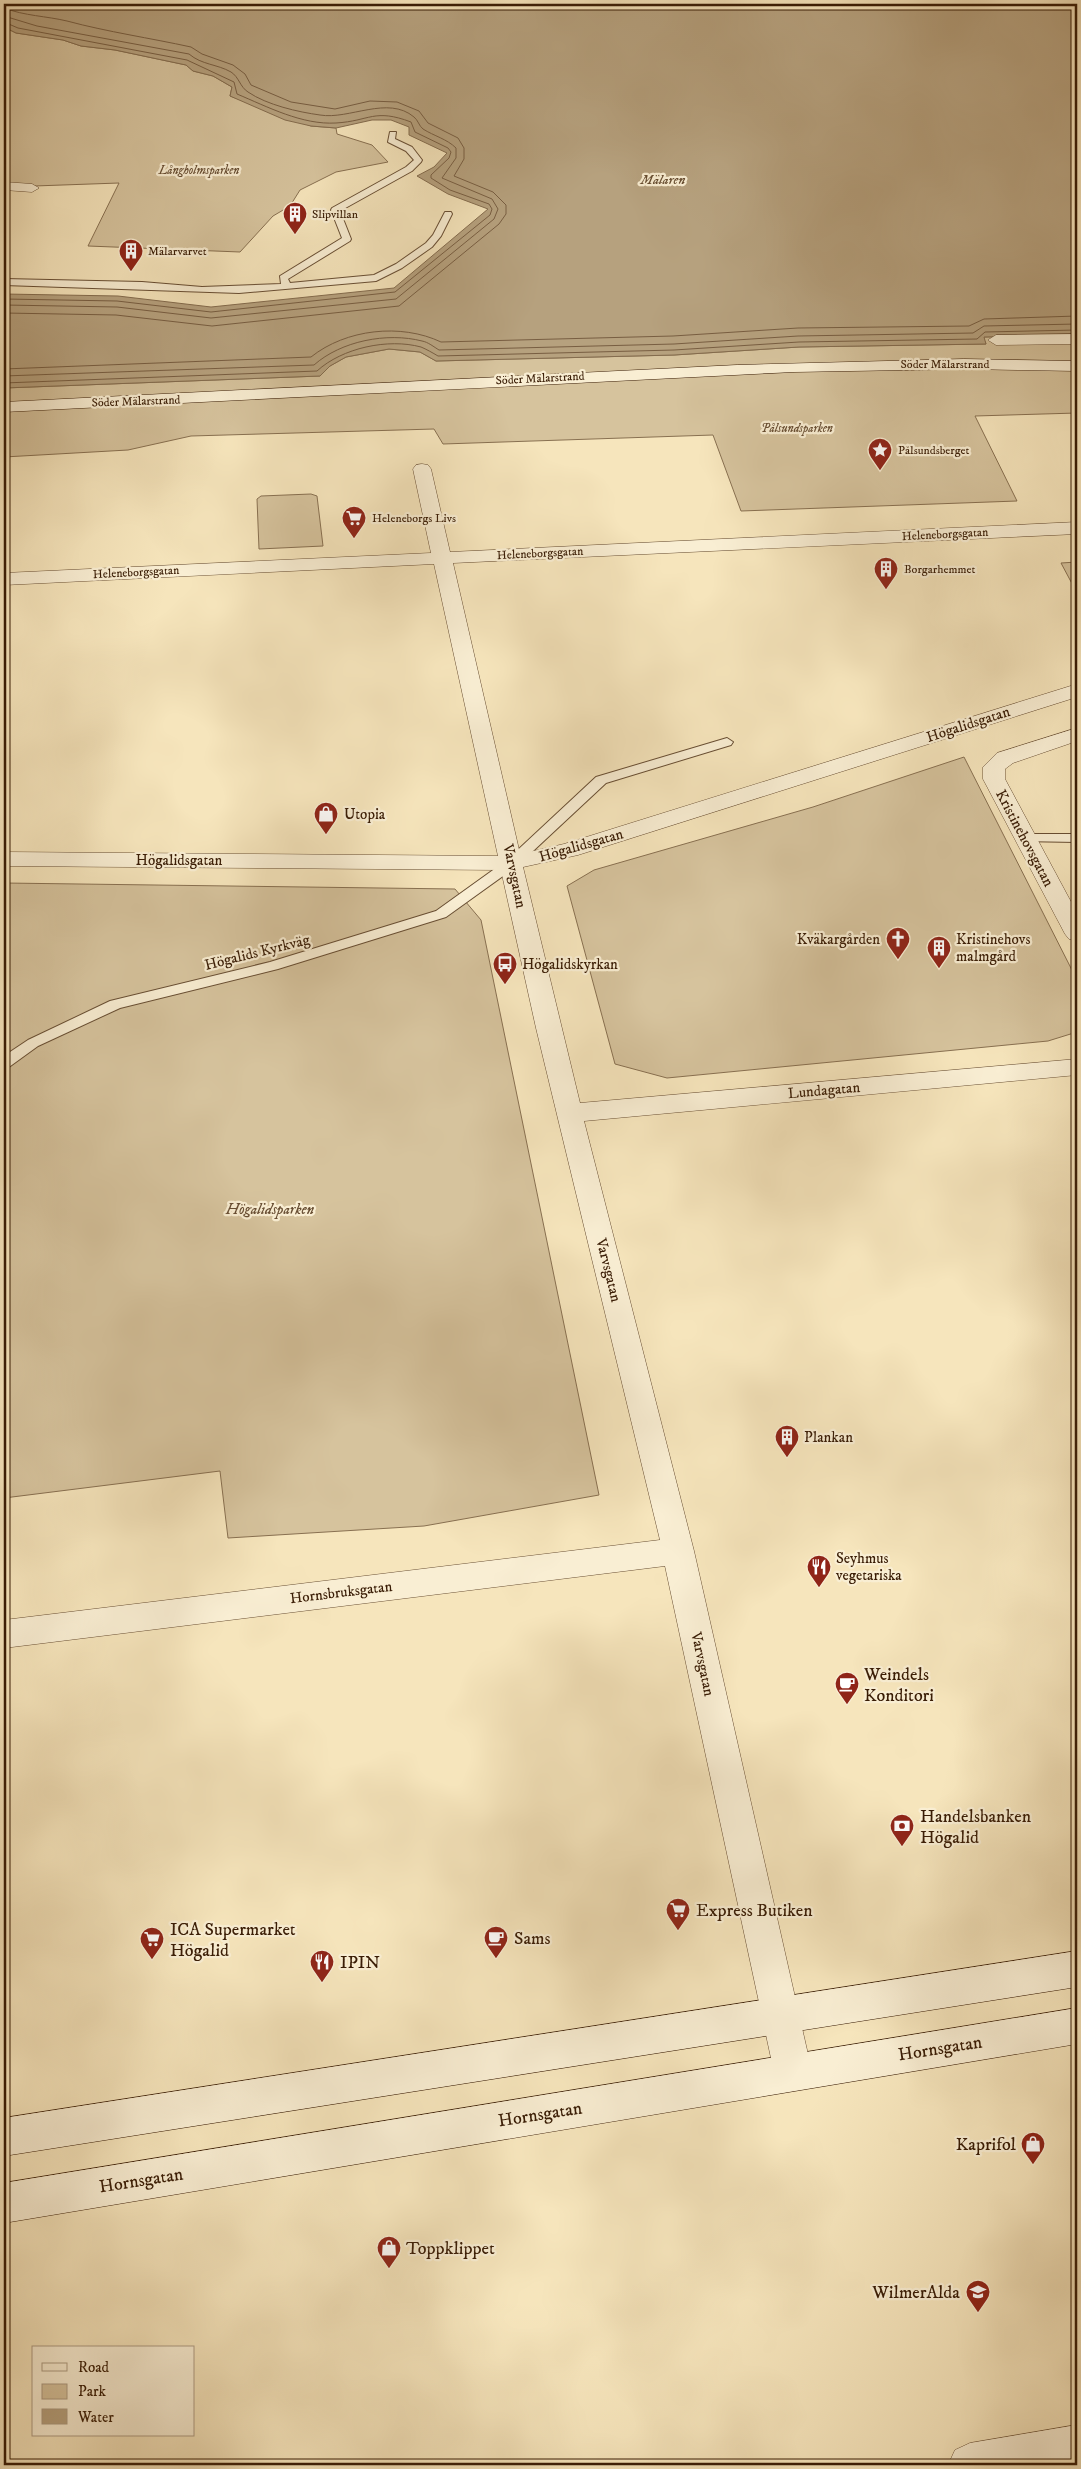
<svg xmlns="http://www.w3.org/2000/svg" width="1081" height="2469" font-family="'IM FELL DW Pica',serif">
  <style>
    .green { fill: #d6c39d; stroke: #887051 }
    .water { fill: #b6a17e; stroke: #846c4e }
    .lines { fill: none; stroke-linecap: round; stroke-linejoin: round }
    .shore { stroke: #785e42; stroke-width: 1 }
    .lane-casing { stroke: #684e33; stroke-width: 2 }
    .street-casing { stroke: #684e33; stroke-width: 1 }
    .secondary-casing { stroke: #391c05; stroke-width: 1 }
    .lane { fill: #f9eed3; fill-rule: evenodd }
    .street { fill: #f9eed3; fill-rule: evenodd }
    .secondary { fill: #f9eed3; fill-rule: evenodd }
    .labels { text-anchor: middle; stroke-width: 4.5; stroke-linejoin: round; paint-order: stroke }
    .far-park-label { font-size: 12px; font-style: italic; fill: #684e33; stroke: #f9eed3 }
    .far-poi-label { font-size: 12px; fill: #391c05; stroke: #f9eed3; text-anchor: start }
    .far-street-label { font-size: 12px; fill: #391c05; stroke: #f9eed3 }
    .far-water-label { font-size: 14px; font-style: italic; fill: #654b2f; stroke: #f9eed3 }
    .street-label { font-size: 15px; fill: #391c05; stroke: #f9eed3 }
    .poi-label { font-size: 15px; fill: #391c05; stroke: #f9eed3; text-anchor: start }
    .park-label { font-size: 15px; font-style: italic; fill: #684e33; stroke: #f9eed3 }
    .near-poi-label { font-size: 18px; fill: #391c05; stroke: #f9eed3; text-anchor: start }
    .near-street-label { font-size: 18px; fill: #391c05; stroke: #f9eed3 }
  </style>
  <rect width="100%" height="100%" fill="#f6e5bc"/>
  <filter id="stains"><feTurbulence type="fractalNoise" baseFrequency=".004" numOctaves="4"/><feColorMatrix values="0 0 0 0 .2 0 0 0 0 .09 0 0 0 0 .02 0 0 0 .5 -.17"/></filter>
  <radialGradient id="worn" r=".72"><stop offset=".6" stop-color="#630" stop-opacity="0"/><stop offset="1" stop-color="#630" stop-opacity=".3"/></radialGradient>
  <!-- green -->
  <g class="green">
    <path d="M4 27 16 33 63 40 81 46 115 50 186 65 193 71 213 76 232 87 230 96 311 126 336 128 337 134 372 145 388 162 336 172 300 190 290 206 273 216 240 252 88 246 119 183 34 186 4 184Z"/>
    <path d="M1077 335V413L975 416 1017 501 741 511 713 435 443 444 434 429 191 436 128 450 4 457V388L320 376 330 366 346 357 389 349 420 352 436 361 674 355 799 347 986 344 983 337Z"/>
    <path d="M311 494 317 496 323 546 259 549 257 499 261 496Z"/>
    <path d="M1077 562V593L1061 563Z"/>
    <path d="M964 757 1077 980V1032L1048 1041 667 1078 615 1064 567 886 594 870 813 807Z"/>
    <path d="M4 883 455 889 481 920 599 1495 424 1526 228 1538 220 1471 4 1498Z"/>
  </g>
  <!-- water -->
  <path class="water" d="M4 4H1077V335L984 337 986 344 799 347 674 355 436 361 420 352 389 349 346 357 330 366 320 376 4 388V294L118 296 211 307 394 288 488 209 448 194 417 176 434 167 447 153 409 135V127L391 120H372L336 128 311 126 285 120 230 96 232 87 213 76 193 71 186 65 115 50 81 46 63 40 16 33 4 27Z"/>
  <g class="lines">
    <!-- shore -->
    <g class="shore">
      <path d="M4 8C25 16 46 16 67 21 108 32 150 38 191 47L202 54 233 65 245 74 251 85 291 102 335 109 370 101 397 102 419 111 428 123 458 138 464 148V159L454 176 493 192 506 205V214L499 224 399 306 212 326 116 315 4 313"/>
      <path d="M4 16 37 26 189 54C202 65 217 64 231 72 239 77 240 87 248 92 267 105 298 112 320 115 349 120 388 95 414 117 418 120 419 126 423 129 434 136 447 139 456 148V158L442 178 492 199 498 209 494 219 396 299 211 318 117 307 4 305"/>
      <path d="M4 22 18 28 187 60 234 82 237 94C268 107 302 125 336 123 370 121 374 108 411 122L415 132 448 148 451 152 449 158 431 175V178L450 190 489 204 492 209 490 215 395 292 211 312 117 301 4 299"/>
      <path d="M4 369 311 357C346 329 401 323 441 342L673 336 798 328 969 326 984 319 1077 316"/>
      <path d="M4 376 314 365C341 341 387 332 422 341 428 342 434 347 439 350L674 344 798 336 973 333 984 326 1077 324"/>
      <path d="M4 383 317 371C342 348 388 338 421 347 426 349 433 353 438 356L674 350 799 342 977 339 985 332 1077 330"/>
    </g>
    <defs>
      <g id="lane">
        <path d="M390 132H396L395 139 412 147 422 160 421 162 412 171 340 211 351 239 350 241 288 279 290 283 374 275 396 264 426 243 433 235 445 212H451L452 214 441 236 432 247 402 268 376 281 239 293 4 285V279L142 282 202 287 281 284 280 276 342 238 331 210 332 208 406 167 414 160 406 151 388 142Z"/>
        <path d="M727 738 733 742 731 745 606 783 517 866 446 917 278 969 120 1008 38 1046 9 1067 4 1068V1056L28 1040 110 1001 270 962 436 911 507 860 596 777Z"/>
        <path d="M1024 834H1077V842L1019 841 1017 838 1019 835Z"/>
      </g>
      <g id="street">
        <path d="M4 182 32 184 39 188 32 192 4 190Z"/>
        <path d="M1077 334V344L996 345 988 340 996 335Z"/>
        <path d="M422 464 428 465 431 469 450 552 1077 522V534L453 563 520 854 564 844 1077 684V697L578 855 523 867 580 1103 1077 1059V1075L584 1121 694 1551 812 2072 806 2085 793 2091 780 2085 774 2072 665 1566 4 1648V1620L660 1540 536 1028 501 870 4 866V852L498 856 434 564 4 585V573L431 553 413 469 416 465Z"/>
        <path d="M1077 728V741L1013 763 1005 769V779L1077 913V941L1069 939 1065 934 983 779V767L997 753Z"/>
        <path d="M1077 2425V2465H948L955 2450 970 2443Z"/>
      </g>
      <g id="secondary">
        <path d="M964 359 1077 361V371L964 369 794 372 4 412V402L737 365Z"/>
        <path d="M1077 1951V1987L4 2156V2118Z"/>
        <path d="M1077 2008V2044L4 2223V2183Z"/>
      </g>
    </defs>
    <!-- lane casing -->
    <use href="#lane" class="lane-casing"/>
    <!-- street casing -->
    <use href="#street" class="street-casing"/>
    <!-- secondary casing -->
    <use href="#secondary" class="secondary-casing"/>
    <!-- lane -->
    <use href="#lane" class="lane"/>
    <!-- street -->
    <use href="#street" class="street"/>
    <!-- secondary -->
    <use href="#secondary" class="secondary"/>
  </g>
  <!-- icons -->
  <defs>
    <symbol id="building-pin" viewBox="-11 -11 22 30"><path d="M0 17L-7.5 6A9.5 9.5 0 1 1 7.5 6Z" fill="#8f2418" stroke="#f9eed3"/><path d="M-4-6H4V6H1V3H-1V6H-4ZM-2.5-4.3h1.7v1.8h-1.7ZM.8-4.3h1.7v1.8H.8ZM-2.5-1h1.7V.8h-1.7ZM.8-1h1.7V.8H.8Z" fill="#fff"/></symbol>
    <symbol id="sight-pin" viewBox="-11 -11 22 30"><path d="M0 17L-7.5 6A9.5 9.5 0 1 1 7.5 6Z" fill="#8f2418" stroke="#f9eed3"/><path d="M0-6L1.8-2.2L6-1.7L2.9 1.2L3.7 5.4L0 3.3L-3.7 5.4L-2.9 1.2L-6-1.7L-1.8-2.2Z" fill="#fff"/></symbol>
    <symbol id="supermarket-pin" viewBox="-11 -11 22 30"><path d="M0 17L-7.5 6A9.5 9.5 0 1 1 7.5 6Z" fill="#8f2418" stroke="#f9eed3"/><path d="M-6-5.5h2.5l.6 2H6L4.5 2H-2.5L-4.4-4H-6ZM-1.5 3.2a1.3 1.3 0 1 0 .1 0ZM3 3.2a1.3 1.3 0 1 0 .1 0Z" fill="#fff"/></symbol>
    <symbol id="shop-pin" viewBox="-11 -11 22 30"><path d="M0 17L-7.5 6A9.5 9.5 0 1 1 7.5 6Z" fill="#8f2418" stroke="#f9eed3"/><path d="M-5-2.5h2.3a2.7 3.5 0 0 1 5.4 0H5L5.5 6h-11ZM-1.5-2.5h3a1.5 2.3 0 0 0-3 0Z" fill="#fff"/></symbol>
    <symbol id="church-pin" viewBox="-11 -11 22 30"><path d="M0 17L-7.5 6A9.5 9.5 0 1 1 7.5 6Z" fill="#8f2418" stroke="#f9eed3"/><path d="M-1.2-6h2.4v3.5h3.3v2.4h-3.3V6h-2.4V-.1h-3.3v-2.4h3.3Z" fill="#fff"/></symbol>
    <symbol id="bus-pin" viewBox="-11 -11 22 30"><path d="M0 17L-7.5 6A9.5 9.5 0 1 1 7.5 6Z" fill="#8f2418" stroke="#f9eed3"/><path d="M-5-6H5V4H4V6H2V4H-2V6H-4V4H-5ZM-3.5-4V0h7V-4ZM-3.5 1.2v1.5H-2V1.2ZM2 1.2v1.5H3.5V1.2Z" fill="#fff"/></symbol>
    <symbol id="restaurant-pin" viewBox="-11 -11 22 30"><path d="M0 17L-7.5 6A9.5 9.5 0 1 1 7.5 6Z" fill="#8f2418" stroke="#f9eed3"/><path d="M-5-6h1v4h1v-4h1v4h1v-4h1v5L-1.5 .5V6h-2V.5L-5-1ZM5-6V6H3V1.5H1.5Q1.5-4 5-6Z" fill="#fff"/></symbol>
    <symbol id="cafe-pin" viewBox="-11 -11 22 30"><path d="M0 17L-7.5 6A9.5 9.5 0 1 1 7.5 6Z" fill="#8f2418" stroke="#f9eed3"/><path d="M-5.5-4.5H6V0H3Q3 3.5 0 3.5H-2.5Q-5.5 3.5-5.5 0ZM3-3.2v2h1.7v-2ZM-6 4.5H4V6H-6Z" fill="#fff"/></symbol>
    <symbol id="bank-pin" viewBox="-11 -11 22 30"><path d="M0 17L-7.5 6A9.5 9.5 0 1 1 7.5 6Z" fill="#8f2418" stroke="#f9eed3"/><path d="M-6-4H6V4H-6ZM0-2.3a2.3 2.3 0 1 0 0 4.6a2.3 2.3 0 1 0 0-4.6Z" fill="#fff"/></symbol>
    <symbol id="school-pin" viewBox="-11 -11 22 30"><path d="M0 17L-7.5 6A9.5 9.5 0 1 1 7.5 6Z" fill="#8f2418" stroke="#f9eed3"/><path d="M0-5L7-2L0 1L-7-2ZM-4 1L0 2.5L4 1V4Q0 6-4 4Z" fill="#fff"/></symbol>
  </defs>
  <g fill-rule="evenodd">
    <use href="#building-pin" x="281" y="200" width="28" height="38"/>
    <use href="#building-pin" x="117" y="237" width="28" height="38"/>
    <use href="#sight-pin" x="866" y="436" width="28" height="38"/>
    <use href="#supermarket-pin" x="340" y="504" width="28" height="38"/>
    <use href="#building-pin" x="872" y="555" width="28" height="38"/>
    <use href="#shop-pin" x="312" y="800" width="28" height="38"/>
    <use href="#church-pin" x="884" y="925" width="28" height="38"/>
    <use href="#building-pin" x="925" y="934" width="28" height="38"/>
    <use href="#bus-pin" x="491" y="950" width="28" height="38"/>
    <use href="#building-pin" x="773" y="1423" width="28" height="38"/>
    <use href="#restaurant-pin" x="805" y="1553" width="28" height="38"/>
    <use href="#cafe-pin" x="833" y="1670" width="28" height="38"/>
    <use href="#bank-pin" x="888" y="1812" width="28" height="38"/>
    <use href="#supermarket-pin" x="664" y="1896" width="28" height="38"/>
    <use href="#cafe-pin" x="482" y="1924" width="28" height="38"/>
    <use href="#supermarket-pin" x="138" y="1925" width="28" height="38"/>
    <use href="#restaurant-pin" x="308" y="1948" width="28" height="38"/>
    <use href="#shop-pin" x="1019" y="2130" width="28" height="38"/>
    <use href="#shop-pin" x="375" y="2234" width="28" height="38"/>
    <use href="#school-pin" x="964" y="2278" width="28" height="38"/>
  </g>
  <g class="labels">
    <!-- far-park labels -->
    <g class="far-park-label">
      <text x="199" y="174">Långholmsparken</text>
      <text x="797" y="432">Pålsundsparken</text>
    </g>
    <!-- far-poi labels -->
    <g class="far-poi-label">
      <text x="312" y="218">Slipvillan</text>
      <text x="148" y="255">Mälarvarvet</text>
      <text x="898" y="454">Pålsundsberget</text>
      <text x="372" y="522">Heleneborgs Livs</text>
      <text x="904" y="573">Borgarhemmet</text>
    </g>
    <!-- far-street labels -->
    <g class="far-street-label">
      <text x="945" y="368">Söder Mälarstrand</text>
      <text transform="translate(540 378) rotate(-3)" y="4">Söder Mälarstrand</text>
      <text transform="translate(136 401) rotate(-2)" y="4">Söder Mälarstrand</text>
      <text transform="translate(945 534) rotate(-3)" y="4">Heleneborgsgatan</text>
      <text transform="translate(540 553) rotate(-3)" y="4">Heleneborgsgatan</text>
      <text transform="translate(136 572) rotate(-3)" y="4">Heleneborgsgatan</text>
    </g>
    <!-- far-water labels -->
    <g class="far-water-label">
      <text x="663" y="184">Mälaren</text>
    </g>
    <!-- street labels -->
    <g class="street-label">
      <text transform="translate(968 724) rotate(-18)" y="5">Högalidsgatan</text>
      <text transform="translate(1025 838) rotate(62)" y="5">Kristinehovsgatan</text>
      <text transform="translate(581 845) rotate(-16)" y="5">Högalidsgatan</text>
      <text x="179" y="865">Högalidsgatan</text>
      <text transform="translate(515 876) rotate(78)" y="5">Varvsgatan</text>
      <text transform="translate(257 952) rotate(-14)" y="5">Högalids Kyrkväg</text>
      <text transform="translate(824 1090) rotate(-5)" y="5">Lundagatan</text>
      <text transform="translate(609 1270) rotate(76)" y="5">Varvsgatan</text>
      <text transform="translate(341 1592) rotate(-7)" y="5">Hornsbruksgatan</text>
      <text transform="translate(703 1664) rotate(78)" y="5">Varvsgatan</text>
    </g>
    <!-- poi labels -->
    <g class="poi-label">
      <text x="344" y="819">Utopia</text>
      <text x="880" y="944" text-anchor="end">Kväkargården</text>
      <text x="956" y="944">Kristinehovs<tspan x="956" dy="17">malmgård</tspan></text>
      <text x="522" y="969">Högalidskyrkan</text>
      <text x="804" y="1442">Plankan</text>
      <text x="836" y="1563">Seyhmus<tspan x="836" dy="17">vegetariska</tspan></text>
    </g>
    <!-- park labels -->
    <g class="park-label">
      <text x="270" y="1214">Högalidsparken</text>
    </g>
    <!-- near-poi labels -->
    <g class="near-poi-label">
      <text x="864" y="1680">Weindels<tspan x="864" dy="21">Konditori</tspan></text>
      <text x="920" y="1822">Handelsbanken<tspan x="920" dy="21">Högalid</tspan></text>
      <text x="696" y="1916">Express Butiken</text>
      <text x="170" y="1935">ICA Supermarket<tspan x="170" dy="21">Högalid</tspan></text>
      <text x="514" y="1944">Sams</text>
      <text x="340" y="1968">IPIN</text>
      <text x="1016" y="2150" text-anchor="end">Kaprifol</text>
      <text x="406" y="2254">Toppklippet</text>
      <text x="960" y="2298" text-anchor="end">WilmerAlda</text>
    </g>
    <!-- near-street labels -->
    <g class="near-street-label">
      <text transform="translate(940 2048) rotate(-9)" y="6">Hornsgatan</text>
      <text transform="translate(540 2114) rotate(-9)" y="6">Hornsgatan</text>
      <text transform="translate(141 2180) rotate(-9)" y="6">Hornsgatan</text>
    </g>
  </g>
  <!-- margin -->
  <rect width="1081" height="2469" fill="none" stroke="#f6e5bc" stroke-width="20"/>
  <rect x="5" y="5" width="1071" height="2459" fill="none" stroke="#391c05" stroke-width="2.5"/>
  <rect x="10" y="10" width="1061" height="2449" fill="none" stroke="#391c05"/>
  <!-- legend -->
  <rect x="32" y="2346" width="162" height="90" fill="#f9eed3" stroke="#ac9a81"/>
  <rect x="42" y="2363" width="25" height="8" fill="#f9eed3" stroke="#ac9a81"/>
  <text x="78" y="2372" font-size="15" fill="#391c05">Road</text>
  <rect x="42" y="2384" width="25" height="15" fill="#d6c39d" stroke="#ac9a81"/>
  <text x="78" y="2396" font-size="15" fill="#391c05">Park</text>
  <rect x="42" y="2409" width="25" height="15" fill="#b6a17e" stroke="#ac9a81"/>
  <text x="78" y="2422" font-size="15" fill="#391c05">Water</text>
  <rect width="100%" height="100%" filter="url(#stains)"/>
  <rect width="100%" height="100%" fill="url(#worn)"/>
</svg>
